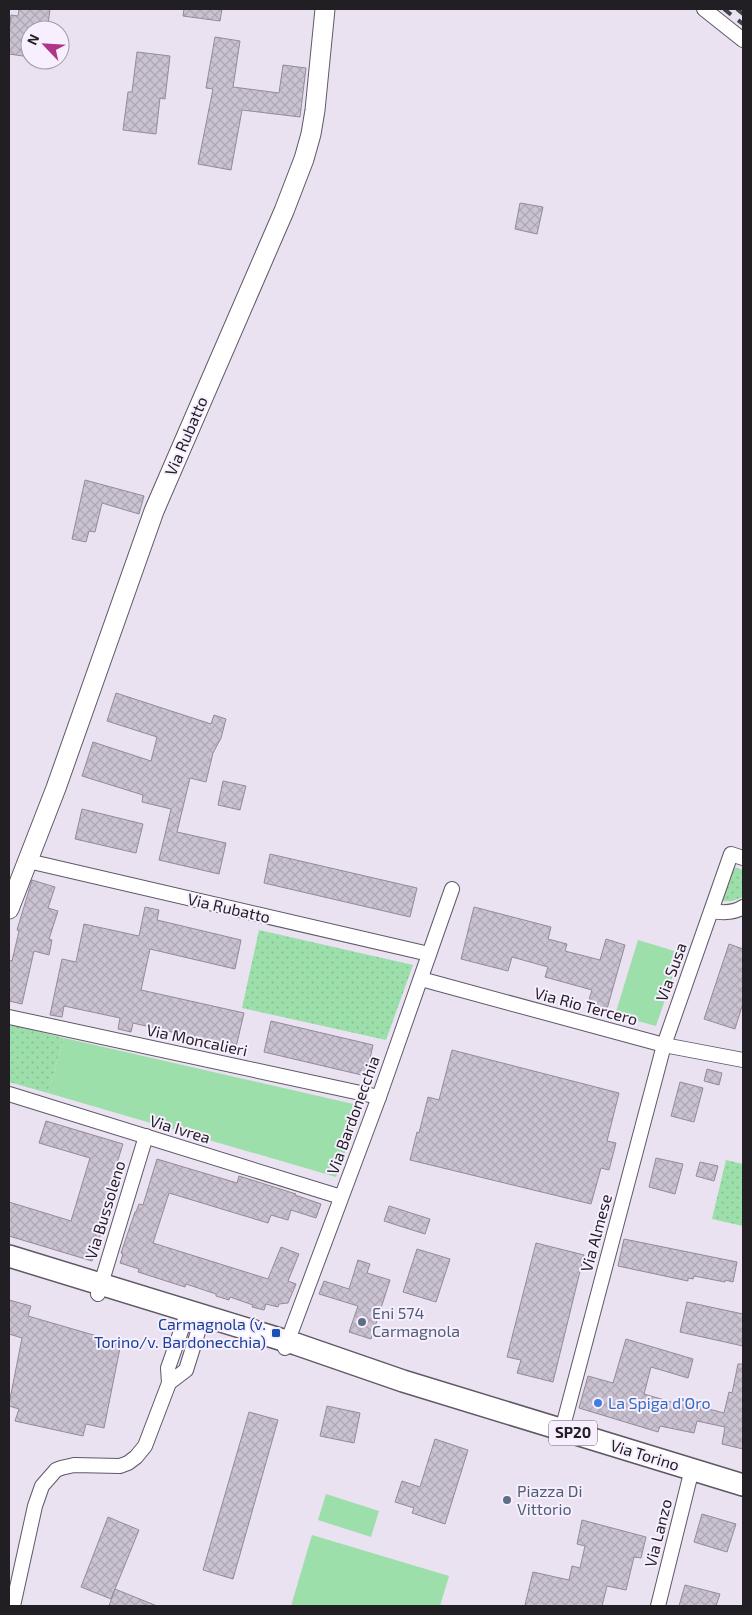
<svg xmlns="http://www.w3.org/2000/svg" width="752" height="1615" font-family="'Exo 2',sans-serif">
  <style>
    .grass { fill: url(#grass-dots) }
    .park { fill: #9cdfab }
    .building { fill: url(#building-cross-hatch); stroke: #938b9a }
    .lines { fill: none; stroke-linecap: round; stroke-linejoin: round }
    .street-casing { stroke: #5f5865; stroke-width: 16 }
    .secondary-casing { stroke: #5f5865; stroke-width: 21 }
    .primary-casing { stroke: #5f5865; stroke-width: 24 }
    .street { stroke: #fff; stroke-width: 14 }
    .secondary { stroke: #fff; stroke-width: 19 }
    .primary { stroke: #fff; stroke-width: 21 }
    .rail { stroke: #464249; stroke-width: 4; stroke-dasharray: 9 9; stroke-linecap: butt }
    .service-dot { fill: #5c6f8a; stroke: #f7eefe; stroke-width: 2 }
    .transit-dot { fill: #1a4fb4; stroke: #f7eefe; stroke-width: 2 }
    .shop-dot { fill: #3f7fe0; stroke: #f7eefe; stroke-width: 2 }
    .labels { text-anchor: middle; stroke-width: 4; stroke-linejoin: round; paint-order: stroke }
    .shield { fill: #f7eefe; stroke: #625d65; stroke-width: 1 }
    .shield-label { font-size: 15px; font-weight: bold; fill: #221f24 }
    .street-label { font-size: 16px; fill: #221f24; stroke: #f7eefe }
    .service-label { font-size: 16px; fill: #4e5e75; stroke: #f7eefe; text-anchor: start }
    .transit-label { font-size: 16px; fill: #164399; stroke: #f7eefe; text-anchor: end }
    .shop-label { font-size: 16px; fill: #366cbe; stroke: #f7eefe; text-anchor: start }
  </style>
  <defs>
    <pattern id="grass-dots" width="8" height="8" patternUnits="userSpaceOnUse" patternTransform="scale(1.25)"><rect width="8" height="8" fill="#9cdfab"/><path d="M2 2h.1M6 6h.1" fill="none" stroke="#86bf93" stroke-width="1.8" stroke-linecap="round"/></pattern>
    <pattern id="building-cross-hatch" width="8" height="8" patternUnits="userSpaceOnUse" patternTransform="scale(1.25)"><rect width="8" height="8" fill="#cac2d1"/><path d="M0 0l8 8M0 8l8-8" fill="none" stroke="#ada6b3"/></pattern>
  </defs>
  <rect width="100%" height="100%" fill="#eae1f1"/>
  <!-- grass -->
  <g class="grass">
    <path d="M734 867 743 870V897L732 901H722Z"/>
    <path d="M259 930 413 965 386 1040 242 1008Z"/>
    <path d="M9 1024 64 1038 48 1093 9 1082Z"/>
    <path d="M726 1160 743 1164V1226L712 1219Z"/>
  </g>
  <!-- park -->
  <g class="park">
    <path d="M638 940 681 953 656 1026 615 1015Z"/>
    <path d="M64 1038 362 1106 336 1177 48 1093Z"/>
    <path d="M326 1494 379 1511 371 1537 318 1520Z"/>
    <path d="M312 1535 449 1576 440 1606H291Z"/>
  </g>
  <!-- building -->
  <g class="building">
    <path d="M19 9H50L48 25 42 24 41 30H30V57L9 54V32L11 15 18 16Z"/>
    <path d="M184 9H222L220 21 183 16Z"/>
    <path d="M215 37 240 41 233 87 279 93 283 65 306 68 300 117 242 110 231 170 198 164 213 89 206 88Z"/>
    <path d="M137 52 170 56 165 99 160 98 156 134 123 130 128 92H132Z"/>
    <path d="M520 203 543 207 537 234 515 229Z"/>
    <path d="M85 480 144 496 139 514 102 503 95 532 89 531 86 542 72 539Z"/>
    <path d="M116 693 211 724 214 715 226 719 221 738 213 753 206 782 190 778 177 832 226 843 219 874 159 860 171 809 142 802 143 795 82 776 93 742 151 761 157 737 107 721Z"/>
    <path d="M223 781 246 786 240 810 218 805Z"/>
    <path d="M82 809 143 824 136 853 75 839Z"/>
    <path d="M270 854 417 888 410 917 264 883Z"/>
    <path d="M32 880 55 887 48 908 58 911 49 939 52 940 49 955 34 951 22 1004 9 1001V960L12 961 19 931 17 930Z"/>
    <path d="M145 907 159 910 157 920 241 940 235 969 150 949 141 990 244 1013 236 1047 133 1023 131 1032 118 1029 120 1018 64 1006 62 1017 50 1015 62 959 76 962 84 924 139 936Z"/>
    <path d="M474 907 551 927 548 939 567 944 565 951 600 960 606 939 625 945 607 1009 588 1003 592 990 545 977 548 967 512 957 508 971 461 959Z"/>
    <path d="M729 944 743 949V1003L735 1029 704 1019Z"/>
    <path d="M271 1021 373 1045 366 1076 264 1052Z"/>
    <path d="M452 1050 619 1093 607 1141 616 1143 609 1170 601 1168 591 1204 410 1160 417 1132 419 1133 428 1097 439 1100Z"/>
    <path d="M707 1069 722 1073 719 1085 704 1081Z"/>
    <path d="M680 1082 703 1088 694 1122 671 1116Z"/>
    <path d="M46 1121 123 1144 98 1222 104 1224 92 1261 9 1236V1202L71 1221 90 1158 39 1143Z"/>
    <path d="M656 1158 683 1164 675 1194 649 1187Z"/>
    <path d="M157 1159 237 1183 239 1176 296 1194 295 1195 321 1204 316 1218 291 1210 288 1220 271 1215 268 1223 169 1193 153 1243 268 1279 281 1247 299 1254 288 1281 296 1284 288 1303 279 1304 278 1307 266 1304 264 1310 252 1307 253 1305 230 1297 229 1300 216 1296V1294L186 1284 185 1287 138 1272 139 1269 120 1263 123 1254 121 1253 135 1212H136L139 1204 143 1205Z"/>
    <path d="M700 1162 718 1166 714 1181 696 1176Z"/>
    <path d="M389 1206 430 1219 425 1234 384 1221Z"/>
    <path d="M624 1239 737 1262 733 1282 725 1280V1282L694 1276 693 1279 688 1278V1281L618 1266Z"/>
    <path d="M536 1243 584 1255 553 1382 517 1373 521 1360 507 1357Z"/>
    <path d="M417 1249 450 1259 436 1302 403 1292Z"/>
    <path d="M358 1260 370 1264 367 1273 390 1280 371 1339 349 1332 358 1306 319 1294 324 1281 349 1289Z"/>
    <path d="M9 1300 31 1306 28 1316 121 1343 104 1428 86 1424 83 1436 15 1421 19 1409 9 1406V1404L22 1338 9 1334Z"/>
    <path d="M687 1302 743 1314V1346L680 1332Z"/>
    <path d="M626 1339 693 1359 688 1378 651 1367 644 1394 678 1404 679 1401 724 1413 729 1392 732 1393 738 1364H743V1449L722 1444 725 1427 697 1421 694 1433 660 1426 658 1432 579 1408 588 1376 613 1383Z"/>
    <path d="M327 1406 360 1413 354 1443 320 1436Z"/>
    <path d="M249 1412 278 1420 233 1579 203 1570Z"/>
    <path d="M435 1439 468 1450 445 1524 412 1513 414 1508 395 1502 402 1481 420 1487Z"/>
    <path d="M702 1514 736 1524 727 1552 694 1542Z"/>
    <path d="M108 1517 139 1530 111 1599 81 1587Z"/>
    <path d="M582 1520 646 1537 641 1558 634 1557 626 1590 607 1586 602 1606H532L525 1605 533 1572 569 1580 572 1566 580 1568 585 1546 577 1544Z"/>
    <path d="M685 1585 720 1594 716 1606H679Z"/>
    <path d="M115 1589 157 1606H109Z"/>
  </g>
  <g class="lines">
    <defs>
      <g id="street">
        <path d="M704 9 743 40"/>
        <path d="M28 861 429 954"/>
        <path d="M712 911C723 913 734 913 743 907"/>
        <path d="M421 979 664 1045 743 1060"/>
        <path d="M9 1017 379 1097"/>
        <path d="M9 1094 341 1197"/>
        <path d="M98 1294 146 1136"/>
        <path d="M188 1311 168 1368 169 1383 186 1370 203 1316"/>
        <path d="M285 1348 379 1097 452 889"/>
        <path d="M562 1430 664 1045 731 854 743 858"/>
        <path d="M13 1606 35 1506 42 1486 56 1470 61 1468 74 1465 120 1466 128 1463 136 1457 145 1446 169 1383"/>
        <path d="M658 1606 692 1469"/>
      </g>
      <path id="secondary" d="M9 909 56 788 154 511 284 211 304 159 311 134 315 110 325 9"/>
      <path id="primary" d="M9 1256 296 1344 403 1381 743 1485"/>
    </defs>
    <!-- street casing -->
    <use href="#street" class="street-casing"/>
    <!-- secondary casing -->
    <use href="#secondary" class="secondary-casing"/>
    <!-- primary casing -->
    <use href="#primary" class="primary-casing"/>
    <!-- street -->
    <use href="#street" class="street"/>
    <!-- secondary -->
    <use href="#secondary" class="secondary"/>
    <!-- primary -->
    <use href="#primary" class="primary"/>
    <!-- rail -->
    <g class="rail">
      <path d="M724 9 743 24"/>
      <path d="M737 9 743 14"/>
    </g>
  </g>
  <!-- markers -->
  <g class="service-dot">
    <circle cx="362" cy="1322" r="5"/>
    <circle cx="507" cy="1500" r="5"/>
  </g>
  <rect class="transit-dot" x="271" y="1328" width="10" height="10" rx="2.5"/>
  <circle class="shop-dot" cx="598" cy="1403" r="5"/>
  <g class="labels">
    <!-- shield labels -->
    <rect class="shield" x="549" y="1420.5" width="48" height="25" rx="4"/>
    <g class="shield-label">
      <text x="573" y="1438">SP20</text>
    </g>
    <!-- street labels -->
    <g class="street-label">
      <text transform="translate(186 436) rotate(-67)" y="6">Via Rubatto</text>
      <text transform="translate(229 908) rotate(13)" y="6">Via Rubatto</text>
      <text transform="translate(671 972) rotate(-70)" y="6">Via Susa</text>
      <text transform="translate(586 1006) rotate(15)" y="6">Via Rio Tercero</text>
      <text transform="translate(197 1040) rotate(12)" y="6">Via Moncalieri</text>
      <text transform="translate(353 1115) rotate(-70)" y="6">Via Bardonecchia</text>
      <text transform="translate(180 1129) rotate(17)" y="6">Via Ivrea</text>
      <text transform="translate(105 1210) rotate(-73)" y="6">Via Bussoleno</text>
      <text transform="translate(596 1233) rotate(-75)" y="6">Via Almese</text>
      <text transform="translate(645 1455) rotate(17)" y="6">Via Torino</text>
      <text transform="translate(658 1533) rotate(-76)" y="6">Via Lanzo</text>
    </g>
    <!-- service labels -->
    <g class="service-label">
      <text x="372" y="1319">Eni 574<tspan x="372" dy="18">Carmagnola</tspan></text>
      <text x="517" y="1497">Piazza Di<tspan x="517" dy="18">Vittorio</tspan></text>
    </g>
    <!-- transit labels -->
    <g class="transit-label">
      <text x="266" y="1330">Carmagnola (v.<tspan x="266" dy="18">Torino/v. Bardonecchia)</tspan></text>
    </g>
    <!-- shop labels -->
    <g class="shop-label">
      <text x="608" y="1409">La Spiga d'Oro</text>
    </g>
  </g>
  <!-- border -->
  <rect width="752" height="1615" fill="none" stroke="#221f24" stroke-width="20"/>
  <!-- north arrow -->
  <g transform="translate(45 45) rotate(295)"><circle r="24" fill="#f7eefe" stroke="#a29ba7"/>
  <path d="M0-4L9 19L0 12L-9 19Z" fill="#b13586"/>
  <text y="-8" font-size="14" font-weight="bold" text-anchor="middle" fill="#221f24">N</text>
  </g>
</svg>
